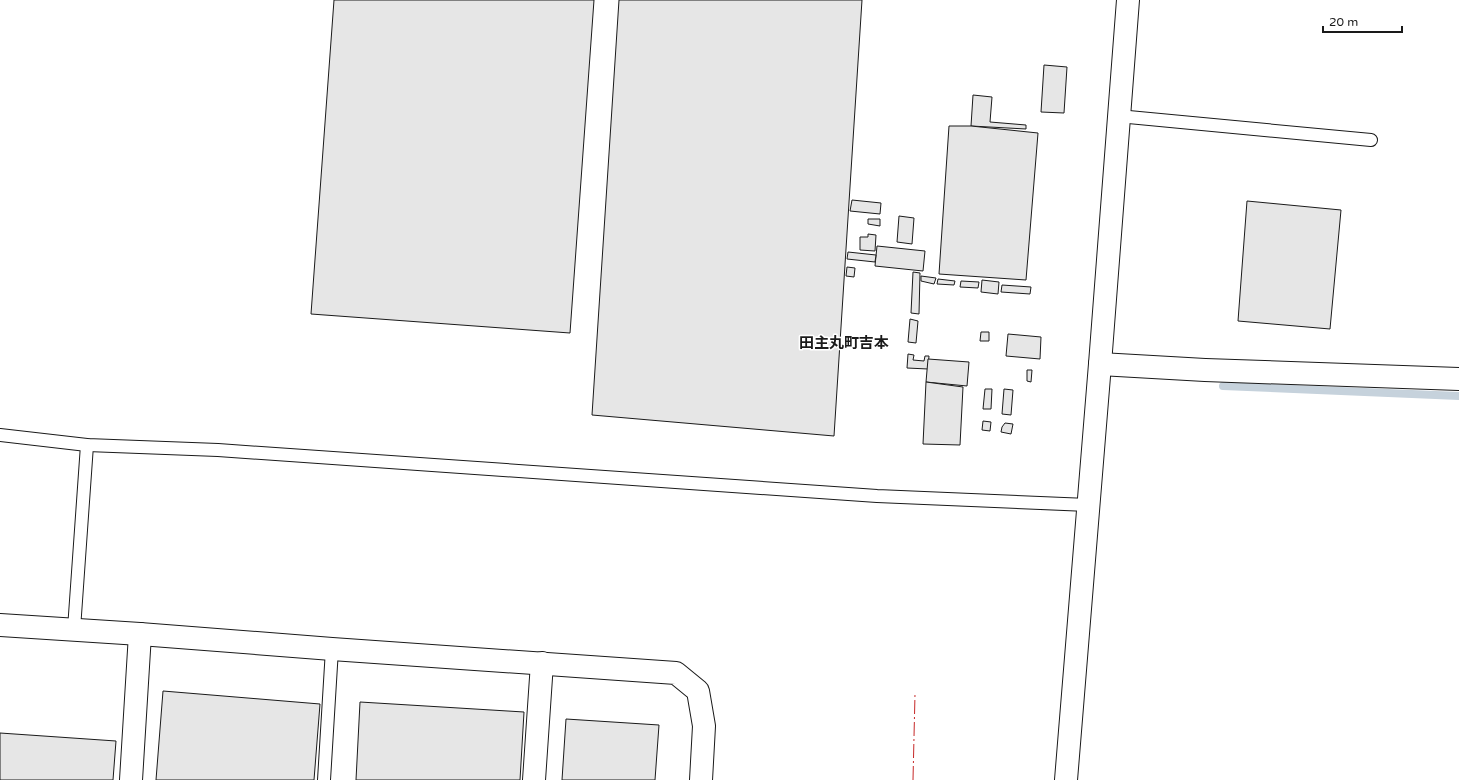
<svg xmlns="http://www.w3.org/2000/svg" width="1459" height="780" font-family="'Varela Round','Noto Sans JP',sans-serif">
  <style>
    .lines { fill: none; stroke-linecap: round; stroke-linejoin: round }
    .stream { stroke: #c6d2dc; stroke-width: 8 }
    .building { fill: #e6e6e6; stroke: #1a1a1a }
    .service-casing { stroke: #1a1a1a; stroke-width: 14 }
    .minor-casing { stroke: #1a1a1a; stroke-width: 24 }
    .tertiary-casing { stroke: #1a1a1a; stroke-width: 24 }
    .service { stroke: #fff; stroke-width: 12 }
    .minor { stroke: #fff; stroke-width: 22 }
    .tertiary { stroke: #fff; stroke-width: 22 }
    .power { stroke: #c62828; stroke-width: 1; stroke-dasharray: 14 3 2 3; stroke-linecap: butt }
    .labels { text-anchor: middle; stroke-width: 3; stroke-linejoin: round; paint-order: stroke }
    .quarter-label { font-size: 15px; font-weight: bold; fill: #1a1a1a; stroke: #fff }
  </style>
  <rect width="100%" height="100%" fill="#fff"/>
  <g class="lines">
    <!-- stream -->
    <path class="stream" d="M1223 386 1459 396"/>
  </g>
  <!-- building -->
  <g class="building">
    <path d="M334 0H594L570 333 311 314Z"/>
    <path d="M619 0H862L834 436 592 415Z"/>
    <path d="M1044 65 1067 67 1064 113 1041 112Z"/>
    <path d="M973 95 992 97 990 122 1026 125V129L971 126Z"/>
    <path d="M949 126H971L1038 133 1026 280 939 274Z"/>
    <path d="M852 200 881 203 880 214 850 211Z"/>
    <path d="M1247 201 1341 210 1330 329 1238 321Z"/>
    <path d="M899 216 914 218 912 244 897 242Z"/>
    <path d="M868 219H880V226L868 224Z"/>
    <path d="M868 234 876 235 875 251 860 250V237H868Z"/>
    <path d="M877 246 925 251 923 271 875 266Z"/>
    <path d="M848 252 876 255 875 262 847 259Z"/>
    <path d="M847 267 855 268 854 277 846 276Z"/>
    <path d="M913 272 920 273 919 314 911 313Z"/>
    <path d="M921 276 936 278 934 284 921 281Z"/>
    <path d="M938 279 955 281 954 285 937 284Z"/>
    <path d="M982 280 999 282 998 294 981 292Z"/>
    <path d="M961 281 979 282 978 288 960 287Z"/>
    <path d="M1002 285 1031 287 1030 294 1001 292Z"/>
    <path d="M910 319 918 321 916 343 908 342Z"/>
    <path d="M981 332H989V341H980Z"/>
    <path d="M1008 334 1041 337 1040 359 1006 356Z"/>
    <path d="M908 354 914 355 913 360 924 361 925 356H929L928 369 907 368Z"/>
    <path d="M928 359 969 362 967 386 926 382Z"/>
    <path d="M1027 370H1032L1031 382 1027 381Z"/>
    <path d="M926 382 963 387 960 445 923 444Z"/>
    <path d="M985 389H992L991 409H983Z"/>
    <path d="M1004 389 1013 390 1011 415 1002 414Z"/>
    <path d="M983 421 991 422 990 431 982 430Z"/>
    <path d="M1005 423 1013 424 1011 434 1001 432 1002 427Z"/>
    <path d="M163 691 320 704 314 780H156Z"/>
    <path d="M360 702 524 712 520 780H356Z"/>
    <path d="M566 719 659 725 655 780H562Z"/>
    <path d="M0 733 116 741 113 780H0Z"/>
  </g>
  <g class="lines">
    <defs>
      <g id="service">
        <path d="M1118 116 1371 140"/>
        <path d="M0 435 87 445 218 450 877 496 1088 505"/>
        <path d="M74 629 87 445"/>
        <path d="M324 780 332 649"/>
      </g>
      <g id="minor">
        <path d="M0 625 140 634 332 649 676 673 698 691 704 726 701 780"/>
        <path d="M131 780 140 634"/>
        <path d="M534 780 542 663"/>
      </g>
      <g id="tertiary">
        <path d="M1100 364 1205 370 1459 379"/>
        <path d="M1066 780 1100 364 1128 0"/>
      </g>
    </defs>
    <!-- service casing -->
    <use href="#service" class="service-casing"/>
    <!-- minor casing -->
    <use href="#minor" class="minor-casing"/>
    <!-- tertiary casing -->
    <use href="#tertiary" class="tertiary-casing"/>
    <!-- service -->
    <use href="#service" class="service"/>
    <!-- minor -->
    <use href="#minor" class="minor"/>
    <!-- tertiary -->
    <use href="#tertiary" class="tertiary"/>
    <!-- power -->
    <path class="power" d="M913 780 915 694"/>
  </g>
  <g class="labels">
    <!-- quarter labels -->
    <g class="quarter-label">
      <text x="844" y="348">田主丸町吉本</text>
    </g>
  </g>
  <!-- scale -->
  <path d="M1323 26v6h79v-6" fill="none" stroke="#1a1a1a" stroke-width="2"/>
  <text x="1329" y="26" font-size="12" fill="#1a1a1a" stroke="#ffffff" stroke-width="3" paint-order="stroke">20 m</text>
</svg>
